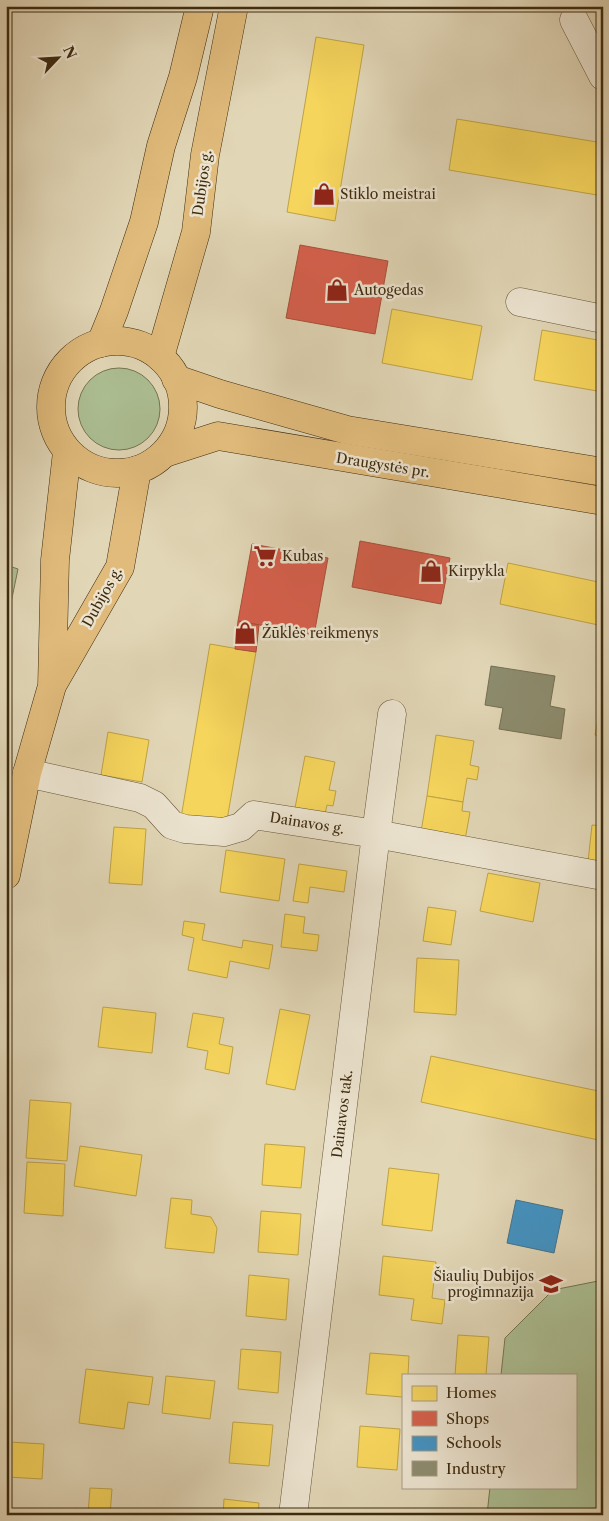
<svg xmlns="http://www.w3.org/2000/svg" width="609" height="1521" font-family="'Libre Caslon Text',serif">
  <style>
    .green { fill: #acbf93; stroke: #757551 }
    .homes { fill: #f6d55c; stroke: #bfa245 }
    .shops { fill: #d6604d; stroke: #a8503a }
    .schools { fill: #4393c3; stroke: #42748d }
    .industry { fill: #8c8c6e; stroke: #756f52 }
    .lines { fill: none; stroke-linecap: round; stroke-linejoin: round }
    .minor-casing { stroke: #675639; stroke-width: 29 }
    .major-casing { stroke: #3e2b0f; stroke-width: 29 }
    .minor { stroke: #ece4d0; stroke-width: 28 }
    .major { stroke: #e0bb7b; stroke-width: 28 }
    .labels { text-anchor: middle; stroke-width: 5; stroke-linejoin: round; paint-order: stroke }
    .street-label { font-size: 14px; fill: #3e2b0f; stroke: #ece4d0 }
    .poi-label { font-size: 14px; fill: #3e2b0f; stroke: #ece4d0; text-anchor: start }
  </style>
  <rect width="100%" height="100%" fill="#e1d6b6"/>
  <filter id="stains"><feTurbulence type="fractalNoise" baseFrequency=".004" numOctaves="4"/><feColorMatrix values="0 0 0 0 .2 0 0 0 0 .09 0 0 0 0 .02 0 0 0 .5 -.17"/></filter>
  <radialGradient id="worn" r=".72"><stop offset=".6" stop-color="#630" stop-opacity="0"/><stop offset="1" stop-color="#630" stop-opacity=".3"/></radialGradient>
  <!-- green -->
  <g class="green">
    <circle cx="119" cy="409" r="41"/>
    <path d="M6 557 9 566 18 569 6 627Z"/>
    <path d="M603 1280V1515H487L490 1487H575V1375H501L505 1338 553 1290Z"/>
  </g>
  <!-- homes -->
  <g class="homes">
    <path d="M316 37 364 45 335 221 287 212Z"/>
    <path d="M457 119 603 143V196L449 170Z"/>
    <path d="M392 309 482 326 472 380 382 363Z"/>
    <path d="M542 330 603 341V392L534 380Z"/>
    <path d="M508 563 603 583V626L500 604Z"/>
    <path d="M210 644 256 652 226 826 181 818Z"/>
    <path d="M601 703H603V737L595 735Z"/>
    <path d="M108 732 149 740 142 782 101 775Z"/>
    <path d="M436 735 474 741 470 765 479 767 477 780 467 778 463 802 427 796Z"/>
    <path d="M305 756 335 762 329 790 336 791 333 806 327 805 325 814 295 808Z"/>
    <path d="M427 796 463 802 462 811 470 812 465 840 421 832Z"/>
    <path d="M592 825 603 826V863L588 862Z"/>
    <path d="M114 827 146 829 142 885 109 883Z"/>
    <path d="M226 850 285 859 279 901 220 892Z"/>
    <path d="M299 864 347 871 344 892 310 887 308 903 293 901Z"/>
    <path d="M488 873 540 883 533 922 480 911Z"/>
    <path d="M428 907 456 911 451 945 423 941Z"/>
    <path d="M285 914 305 917 303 933 319 935 317 951 281 947Z"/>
    <path d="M184 921 205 924 202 940 242 948 243 940 273 945 269 969 230 961 227 978 188 970 194 938 182 935Z"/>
    <path d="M417 958 459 960 456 1015 414 1012Z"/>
    <path d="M103 1007 156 1013 152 1053 98 1047Z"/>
    <path d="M280 1009 310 1015 295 1090 266 1084Z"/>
    <path d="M193 1013 224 1018 219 1044 233 1047 229 1074 205 1069 208 1051 187 1047Z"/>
    <path d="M431 1056 603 1092V1141L421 1102Z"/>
    <path d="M30 1100 71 1103 67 1161 26 1158Z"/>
    <path d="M265 1144 305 1147 301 1188 262 1185Z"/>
    <path d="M80 1146 142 1155 136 1196 74 1186Z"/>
    <path d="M27 1162 65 1164 63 1216 24 1213Z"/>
    <path d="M389 1168 439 1174 432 1231 382 1225Z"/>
    <path d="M171 1198 192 1200 191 1214 211 1217 217 1228 214 1253 165 1248Z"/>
    <path d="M261 1211 301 1214 298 1255 258 1252Z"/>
    <path d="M383 1256 436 1262 432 1298 445 1300 442 1324 411 1320 414 1299 379 1295Z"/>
    <path d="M249 1275 289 1279 286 1320 246 1316Z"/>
    <path d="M458 1335 489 1337 486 1375H455Z"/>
    <path d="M241 1349 281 1352 278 1393 238 1389Z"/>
    <path d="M370 1353 409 1356 408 1375H403V1397L366 1394Z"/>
    <path d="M86 1369 153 1377 149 1405 128 1402 124 1429 79 1423Z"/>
    <path d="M166 1376 215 1381 210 1419 162 1413Z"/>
    <path d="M233 1422 273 1425 269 1466 229 1463Z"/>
    <path d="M360 1426 400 1429 397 1470 357 1467Z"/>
    <path d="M9 1442 44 1444 42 1479 7 1477Z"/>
    <path d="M90 1488 112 1489 110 1515H88Z"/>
    <path d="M224 1499 259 1503 258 1515H223Z"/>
    <path d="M351 1510 391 1514V1515H351Z"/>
  </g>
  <!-- shops -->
  <g class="shops">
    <path d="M300 245 388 261 375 334 286 318Z"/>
    <path d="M360 541 450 558 441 604 352 587Z"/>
    <path d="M252 544 328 558 314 635 238 621Z"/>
    <path d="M238 621 259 625 256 652 235 649Z"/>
  </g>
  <!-- schools -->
  <path class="schools" d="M516 1200 563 1210 554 1253 507 1243Z"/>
  <!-- industry -->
  <path class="industry" d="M491 666 555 676 550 706 565 709 561 739 499 729 503 708 485 705Z"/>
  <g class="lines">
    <defs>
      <g id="minor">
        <path d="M574 20 603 76"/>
        <path d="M520 302 603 319"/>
        <path d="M27 773 140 798 154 805 172 825 185 829 224 832 241 827 254 815 376 834 603 876"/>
        <path d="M293 1515 376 834 392 714"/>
      </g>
      <g id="major">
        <circle cx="117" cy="407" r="66"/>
        <path d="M101 343 114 311 144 222 161 146 183 77 200 6"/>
        <path d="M160 357 196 232 205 155 234 6"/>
        <path d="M176 379 220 394 347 430 603 472"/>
        <path d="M165 453 218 436 603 501"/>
        <path d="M54 682 120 567 137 470"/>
        <path d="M6 875 27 773 52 686 55 560 67 452"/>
      </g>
    </defs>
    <!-- minor casing -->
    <use href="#minor" class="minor-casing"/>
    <!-- major casing -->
    <use href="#major" class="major-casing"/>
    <!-- minor -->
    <use href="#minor" class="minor"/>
    <!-- major -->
    <use href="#major" class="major"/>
  </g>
  <!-- icons -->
  <defs>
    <symbol id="shop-bare" viewBox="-9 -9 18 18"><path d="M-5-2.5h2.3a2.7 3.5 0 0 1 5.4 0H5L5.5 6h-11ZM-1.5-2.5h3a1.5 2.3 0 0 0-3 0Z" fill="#8f2418" stroke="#ece4d0" stroke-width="2.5" paint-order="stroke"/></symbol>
    <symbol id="supermarket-bare" viewBox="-9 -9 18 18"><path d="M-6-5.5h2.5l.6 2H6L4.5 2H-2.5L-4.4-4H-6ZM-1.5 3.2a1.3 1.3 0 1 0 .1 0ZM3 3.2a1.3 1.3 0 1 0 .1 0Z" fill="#8f2418" stroke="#ece4d0" stroke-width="2.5" paint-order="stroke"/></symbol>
    <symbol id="school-bare" viewBox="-9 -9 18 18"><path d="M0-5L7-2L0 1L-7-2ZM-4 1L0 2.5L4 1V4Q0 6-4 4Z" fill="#8f2418" stroke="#ece4d0" stroke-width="2.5" paint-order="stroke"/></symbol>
  </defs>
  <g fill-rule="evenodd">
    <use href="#shop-bare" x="308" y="178" width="32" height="32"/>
    <use href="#shop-bare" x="321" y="274" width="32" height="32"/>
    <use href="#supermarket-bare" x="249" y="540" width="32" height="32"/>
    <use href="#shop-bare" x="415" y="555" width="32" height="32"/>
    <use href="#shop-bare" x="229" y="617" width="32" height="32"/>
    <use href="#school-bare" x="535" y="1268" width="32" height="32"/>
  </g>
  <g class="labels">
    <!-- street labels -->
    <g class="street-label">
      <text transform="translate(202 183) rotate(-82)" y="5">Dubijos g.</text>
      <text transform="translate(383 465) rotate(9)" y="5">Draugystės pr.</text>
      <text transform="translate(102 597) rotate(-61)" y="5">Dubijos g.</text>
      <text transform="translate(307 823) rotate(9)" y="5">Dainavos g.</text>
      <text transform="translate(342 1114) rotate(-83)" y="5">Dainavos tak.</text>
    </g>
    <!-- poi labels -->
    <g class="poi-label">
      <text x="340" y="199">Stiklo meistrai</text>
      <text x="354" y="295">Autogedas</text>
      <text x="282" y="561">Kubas</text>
      <text x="448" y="576">Kirpykla</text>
      <text x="262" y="638">Žūklės reikmenys</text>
      <text x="534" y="1281" text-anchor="end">Šiaulių Dubijos<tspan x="534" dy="16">progimnazija</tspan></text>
    </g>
  </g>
  <!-- margin -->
  <rect width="609" height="1521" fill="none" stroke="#e1d6b6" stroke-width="25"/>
  <rect x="8" y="8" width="594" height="1506" fill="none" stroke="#3e2b0f" stroke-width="2.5"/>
  <rect x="12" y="12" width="584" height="1496" fill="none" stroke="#3e2b0f"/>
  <!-- legend -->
  <rect x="402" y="1374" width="175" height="115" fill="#ece4d0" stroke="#a69a83"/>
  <rect x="412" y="1386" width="25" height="15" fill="#f6d55c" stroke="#a69a83"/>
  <text x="446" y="1398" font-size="15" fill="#3e2b0f">Homes</text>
  <rect x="412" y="1411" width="25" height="15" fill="#d6604d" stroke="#a69a83"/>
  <text x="446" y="1424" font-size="15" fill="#3e2b0f">Shops</text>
  <rect x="412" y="1436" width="25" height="15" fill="#4393c3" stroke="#a69a83"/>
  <text x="446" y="1448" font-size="15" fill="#3e2b0f">Schools</text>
  <rect x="412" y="1461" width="25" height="15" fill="#8c8c6e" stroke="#a69a83"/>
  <text x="446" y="1474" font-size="15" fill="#3e2b0f">Industry</text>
  <!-- north arrow -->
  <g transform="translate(58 58) rotate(65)" stroke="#ece4d0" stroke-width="4" paint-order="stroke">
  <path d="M0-4L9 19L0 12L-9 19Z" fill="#3e2b0f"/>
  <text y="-8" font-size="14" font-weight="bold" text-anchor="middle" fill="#3e2b0f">N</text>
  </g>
  <rect width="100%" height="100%" filter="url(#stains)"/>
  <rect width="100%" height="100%" fill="url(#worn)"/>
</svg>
